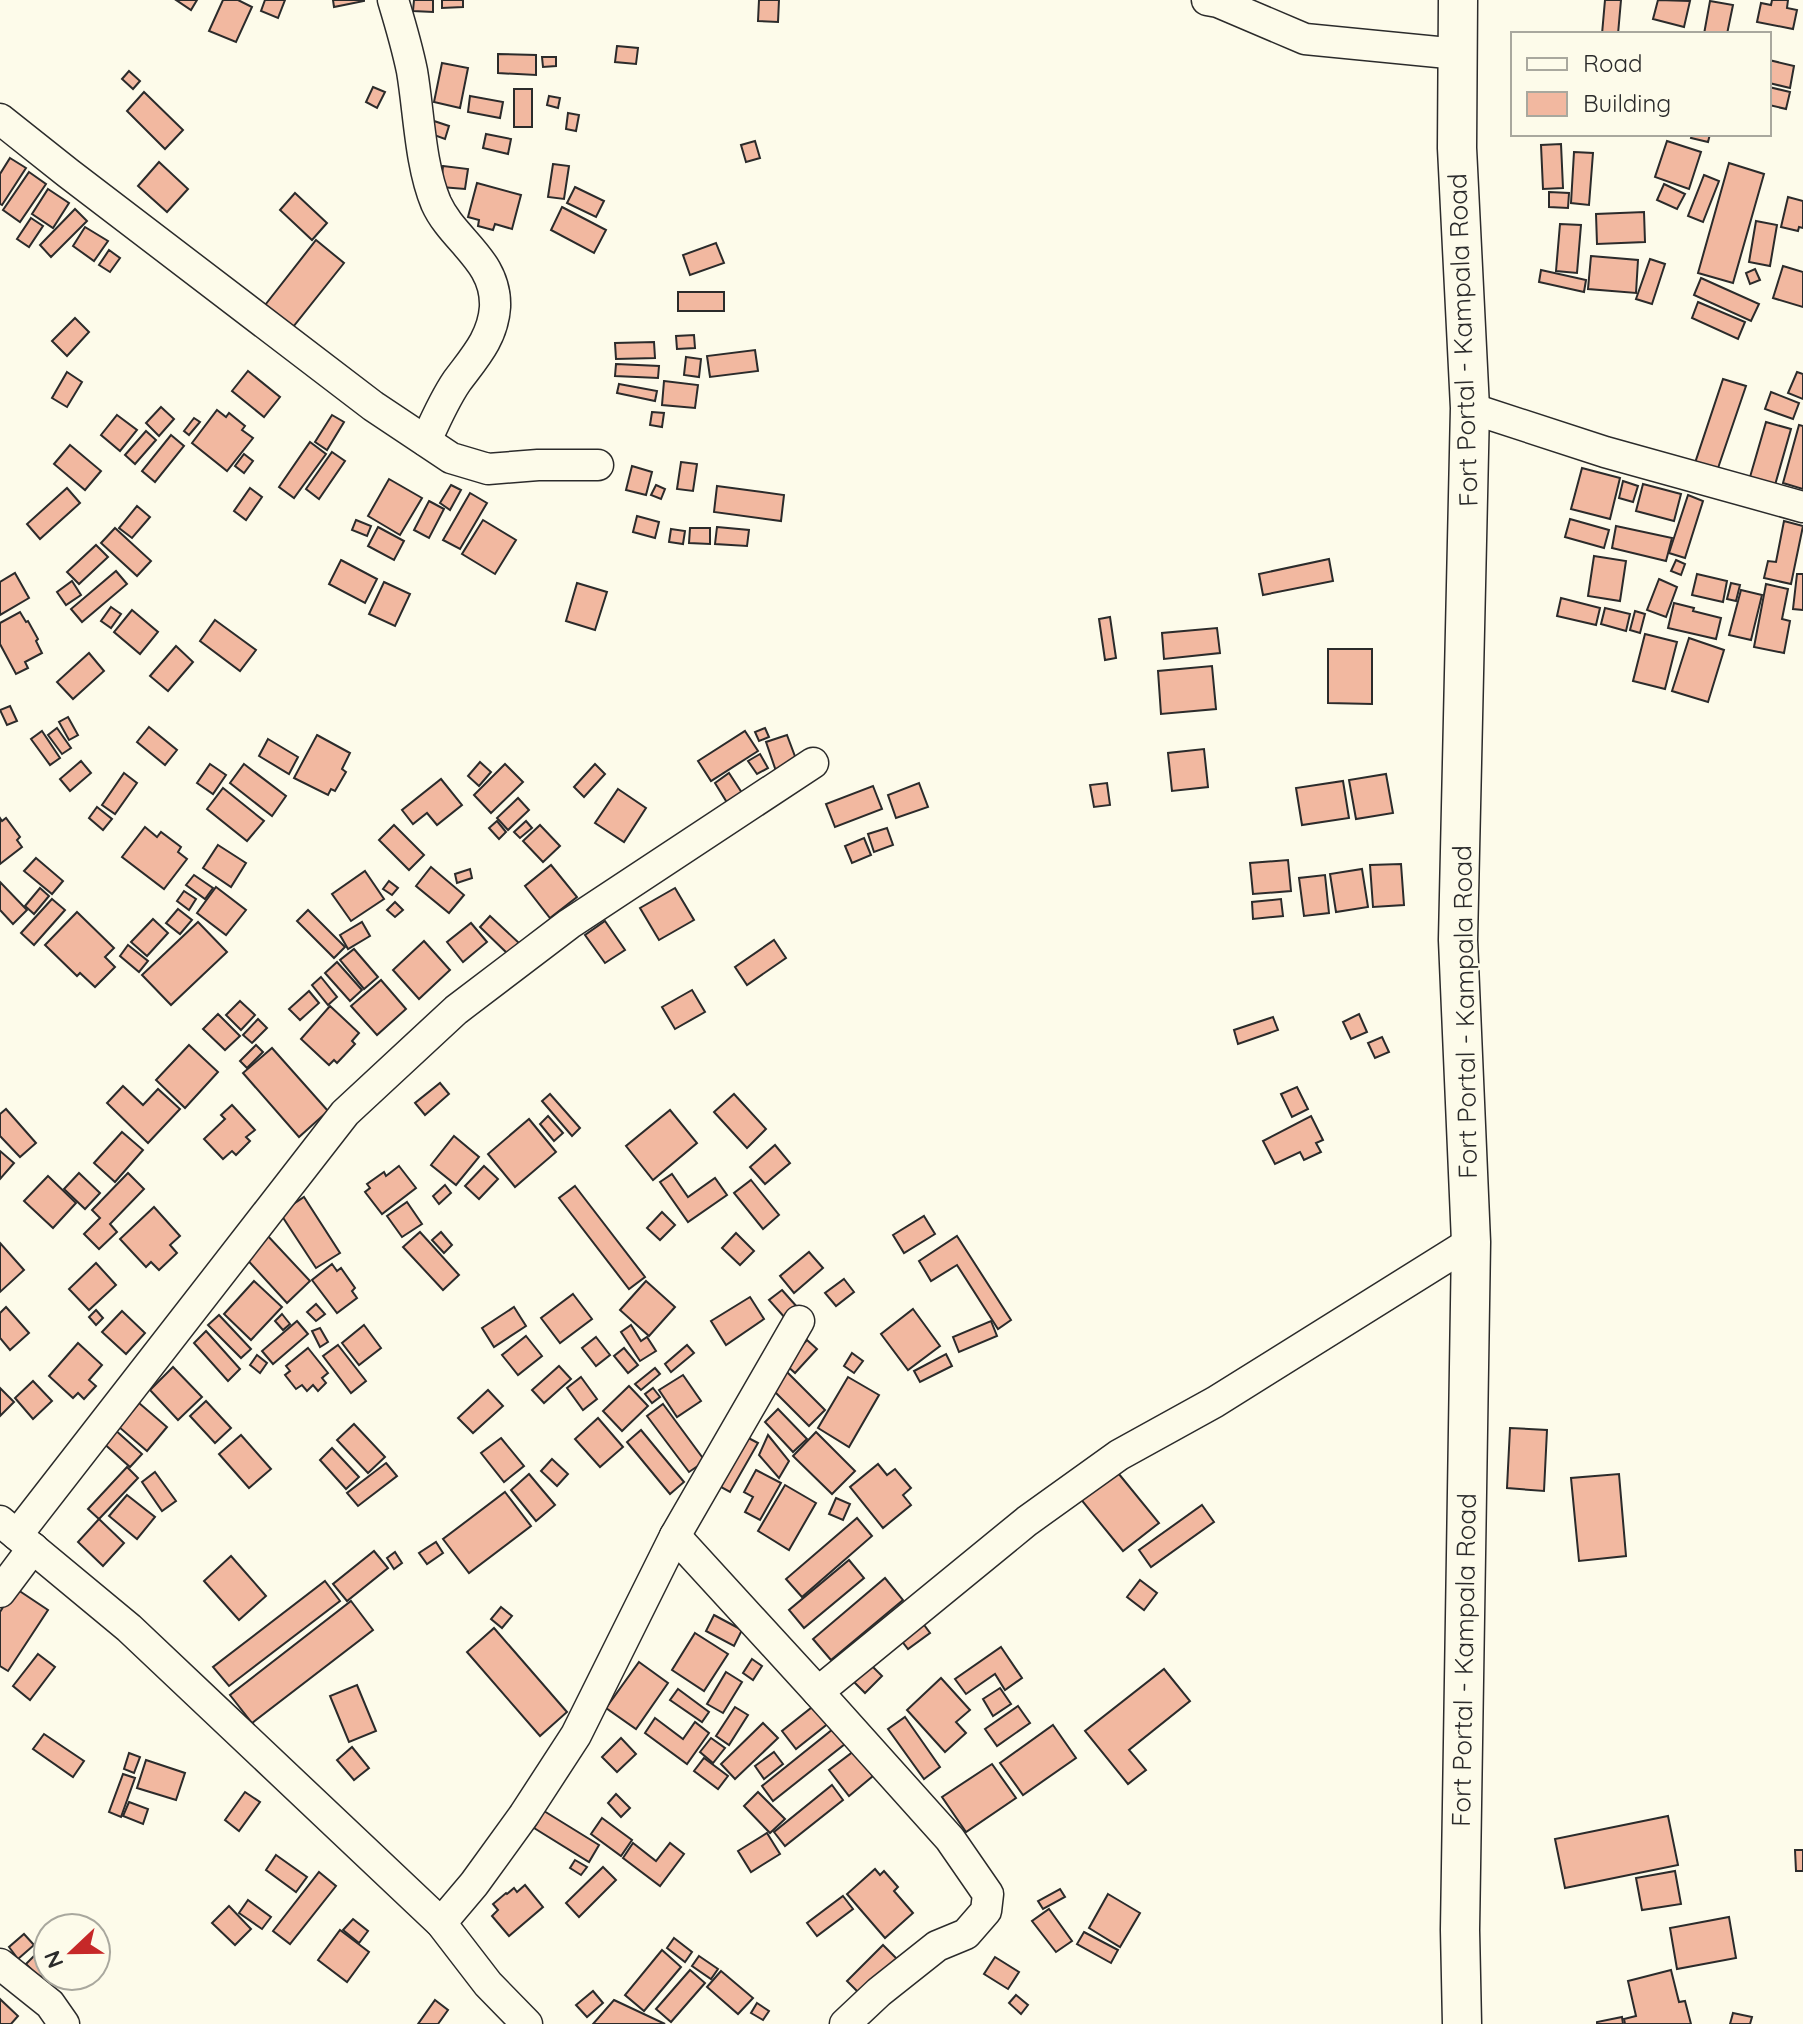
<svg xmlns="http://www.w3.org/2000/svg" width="1803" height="2024" font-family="Quicksand,sans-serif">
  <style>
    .building { fill: #f2b8a0; stroke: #2b2b2b; stroke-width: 2 }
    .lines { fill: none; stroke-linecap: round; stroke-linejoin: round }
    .minor-casing { stroke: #2b2b2b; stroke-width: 33 }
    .major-casing { stroke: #2b2b2b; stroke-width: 41 }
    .minor { stroke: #fdfbea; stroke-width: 30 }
    .major { stroke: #fdfbea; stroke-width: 38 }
    .labels { text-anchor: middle; stroke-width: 6; stroke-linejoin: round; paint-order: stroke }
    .street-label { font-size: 26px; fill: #2b2b2b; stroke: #fdfbea }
  </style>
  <rect width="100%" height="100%" fill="#fdfbea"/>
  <!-- building -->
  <g class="building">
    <path d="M176 0H197L191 10Z"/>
    <path d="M223 0H238L252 7 236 42 209 31Z"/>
    <path d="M265 0H285L278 18 261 11Z"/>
    <path d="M333 0H364V1L334 7Z"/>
    <path d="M414 0H433V12L413 11Z"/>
    <path d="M442 0H463V7L442 8Z"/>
    <path d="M759 0H779L778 22 758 21Z"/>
    <path d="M1605 0H1621L1618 34H1602Z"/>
    <path d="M1658 0 1690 1 1684 27 1653 19Z"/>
    <path d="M1772 0H1788L1787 8 1797 10 1793 29 1757 22 1761 3 1771 5Z"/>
    <path d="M1710 1 1733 5 1727 34H1704Z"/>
    <path d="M617 46 638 48 636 64 615 62Z"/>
    <path d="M498 54 536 55V75L498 73Z"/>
    <path d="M542 57H556V66L543 67Z"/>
    <path d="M1769 60 1794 66 1790 88 1769 83Z"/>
    <path d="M442 63 468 68 460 108 434 102Z"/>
    <path d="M129 71 140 81 133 89 122 79Z"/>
    <path d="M373 87 385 92 377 108 366 102Z"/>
    <path d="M1769 87 1790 92 1786 109 1769 105Z"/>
    <rect x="514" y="89" width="18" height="38"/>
    <path d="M144 92 183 130 165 149 127 111Z"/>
    <path d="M470 96 503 102 500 118 468 112Z"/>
    <path d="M549 96 560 98 558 108 547 105Z"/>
    <path d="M568 113 579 115 576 131 566 129Z"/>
    <path d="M428 119 449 126 445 139 423 131Z"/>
    <path d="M486 134 511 139 508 154 483 148Z"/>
    <path d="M1692 134H1710L1708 142 1691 138Z"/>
    <path d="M755 141 760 158 746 162 741 145Z"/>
    <path d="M1667 141 1701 152 1689 189 1655 177Z"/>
    <path d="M1561 144 1563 188 1543 189 1541 145Z"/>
    <path d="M1574 152 1593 153 1589 205 1571 203Z"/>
    <path d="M10 158 26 168 2 205 0 204V174Z"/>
    <path d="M159 162 188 189 167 212 138 186Z"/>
    <path d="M1729 163 1764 174 1733 283 1698 273Z"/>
    <path d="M553 164 569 166 564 199 548 197Z"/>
    <path d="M443 166 468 169 465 189 441 187Z"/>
    <path d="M29 172 46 184 20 222 3 210Z"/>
    <path d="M1704 175 1719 181 1703 222 1688 216Z"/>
    <path d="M477 183 521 195 512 229 495 224 493 230 478 226 479 220 468 217Z"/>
    <path d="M1664 184 1685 194 1677 209 1657 200Z"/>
    <path d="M575 187 604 201 596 217 567 203Z"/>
    <path d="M48 189 69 203 53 228 32 214Z"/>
    <path d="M1549 192 1569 193 1568 208 1549 207Z"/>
    <path d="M295 193 327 223 312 240 280 210Z"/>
    <path d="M1788 197 1803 201V228L1799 227 1798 231 1781 227Z"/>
    <path d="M562 207 606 230 594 253 551 230Z"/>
    <path d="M75 209 87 221 51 257 40 245Z"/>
    <path d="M1644 212 1645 242 1597 244 1596 214Z"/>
    <path d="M31 218 43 226 29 247 17 239Z"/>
    <path d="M1756 221 1777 225 1770 266 1749 262Z"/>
    <path d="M1560 224 1581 225 1577 273 1556 271Z"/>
    <path d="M85 227 108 241 94 261 73 246Z"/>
    <path d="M316 240 344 263 289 332 262 309Z"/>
    <path d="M716 243 724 263 690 275 683 255Z"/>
    <path d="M109 250 120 258 110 272 99 265Z"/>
    <path d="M1591 256 1638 260 1636 293 1588 289Z"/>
    <path d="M1650 259 1665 264 1652 304 1636 299Z"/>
    <path d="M1783 266 1803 272V307L1773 298Z"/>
    <path d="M1755 269 1760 280 1750 284 1746 273Z"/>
    <path d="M1541 270 1586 280 1584 292 1539 282Z"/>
    <path d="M1701 278 1759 304 1751 321 1694 295Z"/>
    <rect x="678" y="292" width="46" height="19"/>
    <path d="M1698 302 1745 322 1738 339 1692 318Z"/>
    <path d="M75 318 89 332 67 356 52 341Z"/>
    <path d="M694 335 695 348 677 349 676 336Z"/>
    <path d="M654 342 655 358 616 359 615 343Z"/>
    <path d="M755 350 758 371 710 377 707 356Z"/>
    <path d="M686 357 701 359 699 377 684 375Z"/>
    <path d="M616 364 659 366 658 378 615 376Z"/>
    <path d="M248 371 280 397 264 417 232 391Z"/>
    <path d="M67 372 82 382 67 407 52 398Z"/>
    <path d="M1797 372 1803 374V399L1788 393Z"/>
    <path d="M1723 379 1746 386 1717 471 1695 463Z"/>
    <path d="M664 381 698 385 695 408 662 405Z"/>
    <path d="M619 384 657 391 655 401 617 393Z"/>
    <path d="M1771 392 1799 403 1793 419 1765 409Z"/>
    <path d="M161 407 174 419 159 436 146 423Z"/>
    <path d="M217 410 226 417 229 413 245 426 242 430 253 438 227 471 192 443Z"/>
    <path d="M652 412 664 413 662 427 650 425Z"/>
    <path d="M117 415 137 430 120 451 101 435Z"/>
    <path d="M332 415 344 422 327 450 315 442Z"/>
    <path d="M194 418 200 422 189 435 184 431Z"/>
    <path d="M1766 422 1791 429 1775 485 1750 477Z"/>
    <path d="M1799 425 1803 426V489L1783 483Z"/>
    <path d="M146 431 156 440 135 464 125 455Z"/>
    <path d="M171 435 184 446 155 482 142 471Z"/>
    <path d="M310 442 326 454 294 498 279 487Z"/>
    <path d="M70 445 101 471 85 490 54 464Z"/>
    <path d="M332 452 345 461 319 499 306 489Z"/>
    <path d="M244 454 253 461 244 473 235 466Z"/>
    <path d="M681 462 697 464 693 491 677 489Z"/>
    <path d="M632 466 652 472 646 495 626 490Z"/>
    <path d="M1582 468 1620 478 1610 519 1571 509Z"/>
    <path d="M389 479 422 498 400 535 368 516Z"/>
    <path d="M1623 481 1638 486 1633 502 1619 498Z"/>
    <path d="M1643 484 1681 494 1674 521 1636 511Z"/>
    <path d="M451 485 461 490 450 510 440 503Z"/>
    <path d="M656 485 665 489 661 499 651 495Z"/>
    <path d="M717 486 784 495 781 521 714 512Z"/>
    <path d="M67 488 80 503 40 539 27 524Z"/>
    <path d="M250 488 262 497 246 520 234 511Z"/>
    <path d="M470 493 487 503 460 549 443 540Z"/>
    <path d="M1688 495 1703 501 1685 558 1669 553Z"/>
    <path d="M429 501 444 509 429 538 414 530Z"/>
    <path d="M137 506 150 517 132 538 119 528Z"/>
    <path d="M637 516 659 522 655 538 633 532Z"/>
    <path d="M1570 519 1609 530 1604 548 1565 537Z"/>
    <path d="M356 520 371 526 367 536 352 530Z"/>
    <path d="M483 520 516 540 495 574 462 554Z"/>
    <path d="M1784 521 1803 526 1791 584 1764 578 1768 561 1776 562Z"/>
    <path d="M1616 526 1672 538 1666 561 1612 548Z"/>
    <path d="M378 527 404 541 394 560 368 546Z"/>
    <path d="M717 527 749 530 747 546 715 544Z"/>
    <path d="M115 528 151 561 137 576 101 543Z"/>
    <path d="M690 528H710V544L689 543Z"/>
    <path d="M671 529 685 531 683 544 669 542Z"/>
    <path d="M96 545 108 557 79 584 67 572Z"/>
    <path d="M1594 556 1626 561 1620 601 1588 596Z"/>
    <path d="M1329 559 1333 581 1263 595 1259 574Z"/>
    <path d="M341 560 377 579 365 603 329 584Z"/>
    <path d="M1676 560 1685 564 1681 575 1671 571Z"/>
    <path d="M116 571 127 584 82 622 71 609Z"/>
    <path d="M15 573 29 598 0 615V582Z"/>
    <path d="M1697 574 1727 581 1723 602 1692 595Z"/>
    <path d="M1797 574H1803V610L1793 609Z"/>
    <path d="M1659 579 1677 587 1666 617 1647 610Z"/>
    <path d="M72 581 81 595 66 605 57 592Z"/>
    <path d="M384 582 410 594 395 626 369 614Z"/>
    <path d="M577 583 607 592 595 630 566 621Z"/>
    <path d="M1731 583 1740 585 1736 601 1727 599Z"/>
    <path d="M1766 584 1788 589 1782 619 1790 621 1784 653 1754 647Z"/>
    <path d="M1741 590 1762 595 1751 640 1729 635Z"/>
    <path d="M1561 598 1600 608 1596 625 1557 616Z"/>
    <path d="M1674 603 1694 608 1693 611 1721 618 1716 639 1668 628Z"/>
    <path d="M111 607 121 614 111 628 101 621Z"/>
    <path d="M1605 608 1630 614 1626 631 1601 624Z"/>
    <path d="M132 610 158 632 140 654 114 632Z"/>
    <path d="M1635 611 1645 614 1640 633 1630 630Z"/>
    <path d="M20 612 26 622 28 621 38 639 36 641 42 653 25 662 28 668 16 674 0 644V623Z"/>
    <path d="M1110 617 1116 658 1105 660 1099 619Z"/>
    <path d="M215 620 256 650 240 671 200 641Z"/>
    <path d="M1217 628 1220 653 1164 659 1162 633Z"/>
    <path d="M1645 634 1677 642 1665 689 1633 681Z"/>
    <path d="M1689 638 1724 650 1708 702 1672 691Z"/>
    <path d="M176 646 193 662 168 691 150 676Z"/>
    <path d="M1328 649H1372V704L1328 703Z"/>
    <path d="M89 653 104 671 73 699 57 682Z"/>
    <path d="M1212 666 1216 709 1161 714 1158 671Z"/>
    <path d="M10 706 17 721 7 725 0 710Z"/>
    <path d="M68 717 78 735 69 740 59 722Z"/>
    <path d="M149 727 177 750 165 765 137 742Z"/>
    <path d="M57 728 71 748 62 754 48 735Z"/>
    <path d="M765 728 769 737 759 741 755 732Z"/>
    <path d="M42 731 60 758 50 765 31 739Z"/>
    <path d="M745 731 758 751 711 781 698 761Z"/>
    <path d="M317 735 350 753 342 769 346 772 335 791 331 789 328 795 294 778Z"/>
    <path d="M787 735 799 767 777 774 766 742Z"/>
    <path d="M268 739 298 757 289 774 259 756Z"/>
    <path d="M1204 749 1208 787 1172 791 1168 753Z"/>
    <path d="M760 754 768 768 757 774 748 761Z"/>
    <path d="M81 761 91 773 70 791 60 779Z"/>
    <path d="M480 762 491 772 479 786 468 776Z"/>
    <path d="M210 764 226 775 213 794 197 783Z"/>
    <path d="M244 764 286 796 272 816 230 783Z"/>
    <path d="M505 764 523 782 491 813 474 795Z"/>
    <path d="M595 764 605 774 584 797 574 787Z"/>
    <path d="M124 773 137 783 115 814 102 805Z"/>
    <path d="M729 773 746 799 731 809 715 783Z"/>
    <path d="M1386 774 1393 813 1356 819 1349 780Z"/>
    <path d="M441 779 462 805 437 825 427 813 413 824 402 810Z"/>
    <path d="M1343 781 1349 818 1302 825 1296 788Z"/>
    <path d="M919 783 928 807 896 818 888 795Z"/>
    <path d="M1107 783 1110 805 1094 807 1090 785Z"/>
    <path d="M873 786 882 809 835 827 826 804Z"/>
    <path d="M223 788 264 821 247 841 207 809Z"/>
    <path d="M618 789 646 808 624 842 595 823Z"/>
    <path d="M518 798 529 810 508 830 497 818Z"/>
    <path d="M97 807 112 819 103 830 89 818Z"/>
    <path d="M0 818 2 821 6 818 20 837 17 840 22 847 0 864Z"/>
    <path d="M497 821 506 832 499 839 489 828Z"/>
    <path d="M526 821 532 828 520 838 514 832Z"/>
    <path d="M394 825 424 855 409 870 379 840Z"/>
    <path d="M540 825 560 846 543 862 523 841Z"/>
    <path d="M145 827 157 837 161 832 181 847 178 852 187 859 164 889 122 857Z"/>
    <path d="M887 828 893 845 874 852 868 834Z"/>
    <path d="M864 838 871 855 852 863 845 846Z"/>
    <path d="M218 845 246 863 231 887 203 868Z"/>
    <path d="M36 858 63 881 52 894 24 871Z"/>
    <path d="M1288 860 1291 891 1253 894 1250 863Z"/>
    <path d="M1401 864 1404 905 1373 907 1370 865Z"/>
    <path d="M551 865 577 897 550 918 525 886Z"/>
    <path d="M431 867 464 895 449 913 416 886Z"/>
    <path d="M470 869 472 878 457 883 455 874Z"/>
    <path d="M1362 869 1368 907 1336 912 1330 874Z"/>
    <path d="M365 871 384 899 351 921 332 894Z"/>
    <path d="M194 875 213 888 205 899 186 885Z"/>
    <path d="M1325 875 1329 913 1304 916 1299 878Z"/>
    <path d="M389 881 398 888 392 895 383 889Z"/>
    <path d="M0 882 27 910 13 924 0 910Z"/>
    <path d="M216 887 246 910 226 935 197 913Z"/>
    <path d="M40 888 49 896 34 914 25 906Z"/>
    <path d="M675 888 694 920 659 940 640 908Z"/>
    <path d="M184 891 196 899 189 910 177 901Z"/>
    <path d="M52 899 65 910 34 945 21 933Z"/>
    <path d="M1281 899 1283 916 1253 919 1252 902Z"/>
    <path d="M395 902 403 910 395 917 387 910Z"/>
    <path d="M178 909 192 920 180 934 166 923Z"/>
    <path d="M308 910 345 947 334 958 297 921Z"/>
    <path d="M77 912 114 948 105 957 115 967 95 987 80 973 77 976 45 945Z"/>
    <path d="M490 916 519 943 508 954 480 927Z"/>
    <path d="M153 919 168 933 147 956 131 942Z"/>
    <path d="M605 921 625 950 605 963 585 935Z"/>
    <path d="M198 922 227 952 171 1005 142 975Z"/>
    <path d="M362 922 370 936 348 949 340 935Z"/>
    <path d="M471 923 487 942 463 962 447 942Z"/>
    <path d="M774 940 786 958 747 985 735 967Z"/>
    <path d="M424 941 450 970 419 999 393 970Z"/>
    <path d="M128 945 148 961 139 972 120 956Z"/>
    <path d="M354 949 378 977 364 989 340 960Z"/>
    <path d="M337 962 362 990 350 1001 325 973Z"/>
    <path d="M321 977 337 997 328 1005 312 985Z"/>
    <path d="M381 980 406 1009 377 1035 351 1006Z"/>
    <path d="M692 990 705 1012 675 1029 662 1007Z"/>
    <path d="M309 991 319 1003 300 1020 289 1009Z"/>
    <path d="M240 1001 255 1015 241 1030 226 1015Z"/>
    <path d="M330 1006 359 1033 352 1041 355 1044 337 1063 334 1060 329 1065 301 1039Z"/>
    <path d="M218 1014 240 1036 225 1050 203 1029Z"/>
    <path d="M1359 1014 1367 1032 1351 1039 1343 1022Z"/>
    <path d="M1273 1017 1278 1030 1238 1044 1234 1030Z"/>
    <path d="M258 1019 267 1028 252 1043 243 1035Z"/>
    <path d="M1382 1037 1389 1052 1375 1058 1368 1043Z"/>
    <path d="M189 1045 218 1072 185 1108 156 1080Z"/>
    <path d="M256 1045 263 1052 247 1068 240 1061Z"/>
    <path d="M272 1048 328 1111 299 1137 243 1073Z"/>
    <path d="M440 1083 449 1094 425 1115 415 1103Z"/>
    <path d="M123 1086 143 1105 158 1089 180 1109 148 1143 107 1103Z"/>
    <path d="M1297 1087 1308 1109 1292 1117 1281 1094Z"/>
    <path d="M550 1094 580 1128 572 1136 542 1101Z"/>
    <path d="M734 1094 766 1129 747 1148 714 1112Z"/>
    <path d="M232 1105 255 1130 246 1137 250 1141 236 1155 232 1151 223 1159 204 1139 225 1119 221 1115Z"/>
    <path d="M6 1109 36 1143 20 1157 0 1136V1114Z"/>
    <path d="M670 1110 697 1143 653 1180 626 1146Z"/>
    <path d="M548 1116 563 1133 554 1141 540 1124Z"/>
    <path d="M1311 1116 1323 1140 1316 1143 1321 1152 1304 1160 1300 1152 1275 1164 1263 1141Z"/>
    <path d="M529 1119 556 1152 515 1187 488 1154Z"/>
    <path d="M122 1132 143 1150 115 1182 94 1163Z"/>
    <path d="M454 1136 479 1157 456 1185 431 1165Z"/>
    <path d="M775 1145 790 1163 765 1184 750 1167Z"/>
    <path d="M0 1151 14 1163 0 1179Z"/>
    <path d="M399 1166 416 1188 382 1214 365 1192 370 1188 367 1184 384 1172 386 1176Z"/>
    <path d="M484 1166 498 1179 479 1199 465 1186Z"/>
    <path d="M79 1173 100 1193 85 1209 64 1189Z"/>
    <path d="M128 1173 144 1189 110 1224 117 1232 99 1249 84 1234 100 1218 92 1210Z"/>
    <path d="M672 1174 688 1197 715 1178 727 1195 688 1222 660 1182Z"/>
    <path d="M48 1176 76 1203 53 1228 24 1201Z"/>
    <path d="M751 1180 779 1215 763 1229 734 1193Z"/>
    <path d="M445 1185 451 1193 439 1204 433 1196Z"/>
    <path d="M575 1186 645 1277 629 1289 559 1198Z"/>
    <path d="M304 1197 340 1253 316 1268 280 1213Z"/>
    <path d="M407 1202 422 1224 402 1237 387 1216Z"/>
    <path d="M154 1207 180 1236 170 1245 177 1253 159 1270 151 1262 146 1267 120 1239Z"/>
    <path d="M662 1212 675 1225 660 1240 647 1228Z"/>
    <path d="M924 1216 935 1234 904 1253 893 1235Z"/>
    <path d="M420 1232 459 1275 443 1290 403 1247Z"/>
    <path d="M441 1232 452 1245 444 1253 432 1240Z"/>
    <path d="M736 1233 754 1251 740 1265 722 1248Z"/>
    <path d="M266 1234 310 1281 287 1303 243 1255Z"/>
    <path d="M957 1236 1011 1320 998 1329 957 1265 931 1281 919 1261Z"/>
    <path d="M0 1243 24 1270 0 1292Z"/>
    <path d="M809 1252 823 1268 794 1293 780 1276Z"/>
    <path d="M96 1263 116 1285 89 1310 69 1289Z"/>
    <path d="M332 1264 337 1271 341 1268 355 1288 352 1291 357 1298 337 1313 312 1280Z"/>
    <path d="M844 1279 854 1292 836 1306 825 1293Z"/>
    <path d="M254 1281 282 1307 251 1340 224 1314Z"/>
    <path d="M646 1281 675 1307 649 1336 620 1310Z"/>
    <path d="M782 1290 798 1308 786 1319 769 1300Z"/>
    <path d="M573 1294 592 1319 560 1343 541 1318Z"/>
    <path d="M750 1297 764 1319 726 1345 711 1321Z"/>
    <path d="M316 1304 325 1314 316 1321 307 1312Z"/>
    <path d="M6 1307 29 1333 10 1350 0 1338V1313Z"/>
    <path d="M514 1307 526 1326 494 1347 482 1328Z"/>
    <path d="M913 1309 940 1346 908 1370 881 1334Z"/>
    <path d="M96 1310 103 1318 96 1325 89 1317Z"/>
    <path d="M122 1311 145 1333 126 1354 102 1332Z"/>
    <path d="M282 1314 290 1324 283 1330 275 1321Z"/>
    <path d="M219 1315 251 1349 241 1358 208 1325Z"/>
    <path d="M297 1321 308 1334 273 1364 262 1351Z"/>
    <path d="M991 1321 997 1336 959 1352 953 1337Z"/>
    <path d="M364 1325 381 1348 359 1365 342 1343Z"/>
    <path d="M631 1325 641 1341 647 1337 656 1351 640 1361 621 1332Z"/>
    <path d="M320 1328 328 1342 320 1347 312 1331Z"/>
    <path d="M206 1331 240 1369 228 1381 194 1343Z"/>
    <path d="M526 1336 542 1356 518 1375 502 1355Z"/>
    <path d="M596 1337 610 1355 596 1366 582 1348Z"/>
    <path d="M807 1340 817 1349 795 1373 785 1364Z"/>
    <path d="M78 1343 102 1365 89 1380 96 1386 84 1399 78 1393 73 1398 49 1376Z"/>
    <path d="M338 1345 366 1381 351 1393 323 1356Z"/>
    <path d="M687 1345 694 1353 671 1372 665 1364Z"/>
    <path d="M308 1348 328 1373 322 1378 326 1383 318 1391 313 1385 307 1391 302 1385 296 1389 285 1375 290 1371 286 1366Z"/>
    <path d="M624 1348 638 1365 628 1373 614 1356Z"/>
    <path d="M852 1353 863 1361 854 1373 844 1366Z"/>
    <path d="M946 1354 952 1366 920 1382 914 1371Z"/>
    <path d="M257 1355 267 1363 260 1373 250 1365Z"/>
    <path d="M559 1366 571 1379 544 1403 532 1390Z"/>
    <path d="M173 1367 202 1397 178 1420 150 1390Z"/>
    <path d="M655 1368 660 1374 641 1390 635 1384Z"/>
    <path d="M783 1368 825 1410 809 1426 767 1384Z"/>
    <path d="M683 1375 701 1401 677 1417 659 1390Z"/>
    <path d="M581 1377 597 1399 583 1410 567 1388Z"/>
    <path d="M848 1377 879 1395 849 1447 818 1428Z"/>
    <path d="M33 1381 52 1401 33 1419 15 1398Z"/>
    <path d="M629 1386 648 1406 622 1431 603 1411Z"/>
    <path d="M0 1388 14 1402 0 1416Z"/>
    <path d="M653 1388 660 1397 652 1403 645 1394Z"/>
    <path d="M488 1390 503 1406 473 1433 458 1418Z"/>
    <path d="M206 1401 231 1428 215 1443 190 1416Z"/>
    <path d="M139 1403 167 1427 147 1451 119 1427Z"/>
    <path d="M663 1404 705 1461 689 1472 647 1416Z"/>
    <path d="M778 1409 807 1439 793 1452 765 1422Z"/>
    <path d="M598 1418 623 1447 600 1467 575 1439Z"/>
    <path d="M354 1424 385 1457 368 1473 337 1440Z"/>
    <path d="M113 1428 142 1454 130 1467 101 1441Z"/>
    <path d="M1510 1428 1547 1430 1544 1491 1507 1488Z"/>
    <path d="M641 1430 684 1482 670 1494 627 1442Z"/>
    <path d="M737 1432 758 1443 730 1492 710 1481Z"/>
    <path d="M816 1432 855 1471 832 1494 793 1456Z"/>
    <path d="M241 1435 271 1469 249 1488 219 1454Z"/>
    <path d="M768 1435 789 1461 779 1478 759 1455Z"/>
    <path d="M501 1438 524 1466 504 1482 481 1453Z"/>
    <path d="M332 1448 359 1477 346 1489 320 1460Z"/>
    <path d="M552 1459 568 1474 557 1486 541 1471Z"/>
    <path d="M386 1463 397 1476 358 1506 347 1493Z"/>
    <path d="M878 1464 887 1475 895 1469 911 1488 903 1495 911 1505 883 1528 850 1487Z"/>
    <path d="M127 1467 138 1478 99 1519 88 1509Z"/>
    <path d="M1114 1468 1159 1523 1123 1551 1079 1497Z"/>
    <path d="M756 1470 781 1483 760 1520 745 1512 753 1497 744 1492Z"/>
    <path d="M155 1472 176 1501 162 1511 142 1482Z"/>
    <path d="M529 1474 555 1505 536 1521 511 1490Z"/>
    <path d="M1619 1474 1626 1556 1579 1561 1571 1478Z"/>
    <path d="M785 1485 816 1503 789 1550 758 1531Z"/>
    <path d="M505 1492 531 1526 469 1573 443 1539Z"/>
    <path d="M127 1495 155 1517 137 1539 109 1516Z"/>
    <path d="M836 1498 850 1504 843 1520 829 1514Z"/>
    <path d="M1202 1505 1214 1522 1151 1567 1139 1550Z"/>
    <path d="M857 1518 872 1536 802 1597 786 1579Z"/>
    <path d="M99 1519 124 1543 103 1566 78 1542Z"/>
    <path d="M436 1542 443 1553 427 1564 419 1553Z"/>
    <path d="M374 1551 388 1568 347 1601 333 1584Z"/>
    <path d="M395 1552 402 1563 394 1569 387 1558Z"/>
    <path d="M231 1556 266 1596 239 1620 204 1581Z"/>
    <path d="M849 1560 864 1578 804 1628 789 1610Z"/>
    <path d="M885 1578 903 1600 831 1660 813 1639Z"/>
    <path d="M1140 1580 1157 1593 1144 1610 1127 1597Z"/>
    <path d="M325 1581 340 1601 229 1686 213 1667Z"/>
    <path d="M15 1588 48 1610 8 1671 0 1666V1612Z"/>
    <path d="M351 1601 373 1630 252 1723 230 1695Z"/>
    <path d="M501 1607 512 1616 502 1628 491 1619Z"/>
    <path d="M714 1615 742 1630 734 1646 706 1631Z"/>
    <path d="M919 1618 930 1633 908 1649 897 1635Z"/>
    <path d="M494 1628 567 1712 540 1736 467 1652Z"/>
    <path d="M695 1633 728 1654 704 1691 672 1670Z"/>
    <path d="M1001 1647 1022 1678 1005 1690 995 1674 966 1694 955 1679Z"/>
    <path d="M38 1654 55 1667 30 1700 13 1686Z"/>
    <path d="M752 1659 762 1666 753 1680 743 1673Z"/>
    <path d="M639 1662 668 1683 636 1729 606 1708Z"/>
    <path d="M870 1664 882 1676 865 1693 853 1681Z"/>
    <path d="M1164 1669 1190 1701 1129 1750 1146 1770 1128 1784 1085 1731Z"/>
    <path d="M726 1672 742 1682 723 1713 707 1704Z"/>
    <path d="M941 1678 970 1710 956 1722 966 1733 945 1752 907 1710Z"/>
    <path d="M357 1685 376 1731 349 1742 330 1696Z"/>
    <path d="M1000 1688 1011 1704 993 1716 983 1699Z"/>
    <path d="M678 1689 709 1712 702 1722 670 1700Z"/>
    <path d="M821 1700 835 1718 796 1749 782 1731Z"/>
    <path d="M1018 1706 1030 1723 997 1746 985 1729Z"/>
    <path d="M735 1707 748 1715 729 1745 716 1736Z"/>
    <path d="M905 1717 940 1767 924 1779 888 1729Z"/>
    <path d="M655 1718 683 1739 695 1722 709 1733 687 1764 645 1733Z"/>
    <path d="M843 1721 855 1736 773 1801 762 1786Z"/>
    <path d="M763 1723 778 1738 735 1779 721 1764Z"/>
    <path d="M1053 1725 1076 1758 1023 1795 1000 1763Z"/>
    <path d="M44 1734 84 1761 73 1777 33 1749Z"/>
    <path d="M621 1738 636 1754 617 1772 602 1757Z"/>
    <path d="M711 1738 725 1748 713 1763 700 1752Z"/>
    <path d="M352 1747 369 1768 354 1780 337 1760Z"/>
    <path d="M854 1751 873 1776 849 1796 829 1770Z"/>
    <path d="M774 1752 783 1764 764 1779 755 1766Z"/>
    <path d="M129 1753 140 1757 134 1773 124 1769Z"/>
    <path d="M704 1758 728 1776 718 1789 694 1771Z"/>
    <path d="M146 1760 185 1773 176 1800 137 1788Z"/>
    <path d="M992 1764 1016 1798 966 1832 942 1797Z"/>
    <path d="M123 1774 135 1778 121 1817 109 1812Z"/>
    <path d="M832 1785 843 1800 785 1846 774 1832Z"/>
    <path d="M245 1792 260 1802 239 1831 225 1820Z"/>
    <path d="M758 1792 785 1819 770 1833 744 1806Z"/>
    <path d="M616 1794 630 1808 621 1817 608 1803Z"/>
    <path d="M129 1802 148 1809 143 1824 123 1816Z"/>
    <path d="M544 1811 599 1845 589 1862 534 1828Z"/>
    <path d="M1668 1816 1678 1865 1565 1888 1555 1839Z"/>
    <path d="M602 1818 632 1840 621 1856 591 1834Z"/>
    <path d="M767 1833 780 1854 751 1872 738 1851Z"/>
    <path d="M633 1843 656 1861 670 1843 684 1854 660 1886 623 1858Z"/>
    <path d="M1795 1850H1803V1871H1796Z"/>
    <path d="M276 1855 307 1877 296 1892 266 1870Z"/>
    <path d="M575 1860 587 1867 581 1875 570 1868Z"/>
    <path d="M603 1867 616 1880 579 1917 566 1903Z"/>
    <path d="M875 1869 880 1875 884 1871 898 1887 894 1891 913 1913 885 1938 847 1894Z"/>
    <path d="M1675 1871 1681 1904 1642 1910 1636 1878Z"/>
    <path d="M319 1872 336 1886 290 1944 273 1931Z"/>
    <path d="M525 1885 543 1907 509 1936 492 1916 498 1910 493 1904 506 1893 507 1894 514 1888 517 1892Z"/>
    <path d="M1060 1889 1065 1897 1043 1909 1038 1901Z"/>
    <path d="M1108 1894 1140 1913 1120 1947 1089 1928Z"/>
    <path d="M843 1896 853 1909 817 1936 807 1923Z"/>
    <path d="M248 1900 271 1917 262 1929 239 1913Z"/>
    <path d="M229 1906 251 1929 235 1945 212 1923Z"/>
    <path d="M1049 1909 1072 1941 1056 1952 1032 1921Z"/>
    <path d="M1729 1917 1736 1958 1677 1969 1670 1928Z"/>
    <path d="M353 1919 368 1931 359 1943 343 1930Z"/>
    <path d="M340 1930 369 1952 347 1982 318 1960Z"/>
    <path d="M1084 1932 1118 1950 1111 1963 1077 1944Z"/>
    <path d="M24 1934 34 1945 18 1959 9 1947Z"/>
    <path d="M674 1938 692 1952 685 1962 667 1948Z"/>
    <path d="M48 1942V1970L40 1978 26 1964Z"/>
    <path d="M883 1945 897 1959 861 1995 847 1981Z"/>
    <path d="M662 1950 681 1967 644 2011 625 1995Z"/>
    <path d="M699 1956 718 1969 711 1979 692 1966Z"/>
    <path d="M995 1957 1019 1972 1008 1989 984 1974Z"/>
    <path d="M690 1970 705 1983 671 2022 656 2009Z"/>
    <path d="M1671 1970 1679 2002 1685 2001 1691 2024H1625L1624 2019 1636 2016 1628 1981Z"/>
    <path d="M721 1971 753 1998 738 2014 707 1987Z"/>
    <path d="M593 1991 603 2003 587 2017 576 2005Z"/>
    <path d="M1016 1995 1028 2005 1021 2014 1009 2003Z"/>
    <path d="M0 1999 18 2016 11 2024H0Z"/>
    <path d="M435 2000 448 2010 438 2024H418Z"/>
    <path d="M614 2000 665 2024H593Z"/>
    <path d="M757 2003 769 2011 763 2020 751 2013Z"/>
    <path d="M1733 2013 1752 2017 1750 2024H1730Z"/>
    <path d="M1622 2017 1623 2024H1597V2022Z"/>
  </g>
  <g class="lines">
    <defs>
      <g id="minor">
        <path d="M393 0C400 23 407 47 412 71 419 112 420 165 436 203 453 241 497 260 495 307 493 338 474 358 457 381 444 400 435 421 426 441"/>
        <path d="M1207 0 1218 2 1305 39 1458 54"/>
        <path d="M0 119 68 173 373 406 451 458 488 469 538 465H598"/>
        <path d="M1470 408 1605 452 1803 507"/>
        <path d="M0 1521 129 1628 441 1923 488 1984 527 2024"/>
        <path d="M17 1535 345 1113 456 1010 569 924 813 763"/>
        <path d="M675 1536 818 1692 950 1839 988 1894 986 1911 966 1934 937 1946 879 1992 845 2024"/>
        <path d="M0 1592 33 1548"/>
        <path d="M818 1692 1027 1521 1119 1455 1215 1402 1471 1242"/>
        <path d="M441 1923 474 1884 524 1815 576 1735 675 1536 799 1321"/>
        <path d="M0 1964 50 2004 64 2024"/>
      </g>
      <path id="major" d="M1458 0 1457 148 1470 408 1458 940 1471 1242 1460 1930 1462 2024"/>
    </defs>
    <!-- minor casing -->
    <use href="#minor" class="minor-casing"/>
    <!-- major casing -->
    <use href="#major" class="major-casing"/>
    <!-- minor -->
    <use href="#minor" class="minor"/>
    <!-- major -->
    <use href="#major" class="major"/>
  </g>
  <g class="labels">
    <!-- street labels -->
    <g class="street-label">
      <text transform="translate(1463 340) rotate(-92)" y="9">Fort Portal - Kampala Road</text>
      <text transform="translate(1465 1012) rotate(-91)" y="9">Fort Portal - Kampala Road</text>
      <text transform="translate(1464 1660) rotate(-89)" y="9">Fort Portal - Kampala Road</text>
    </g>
  </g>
  <!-- legend -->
  <rect x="1511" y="32" width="260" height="104" fill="#fdfbea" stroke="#a9a89e" stroke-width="2"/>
  <rect x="1527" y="58" width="40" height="12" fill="#fdfbea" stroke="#a9a89e" stroke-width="2"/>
  <text x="1583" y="72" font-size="24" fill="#2b2b2b">Road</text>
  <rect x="1527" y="92" width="40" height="24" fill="#f2b8a0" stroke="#a9a89e" stroke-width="2"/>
  <text x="1583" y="112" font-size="24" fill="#2b2b2b">Building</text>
  <!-- north arrow -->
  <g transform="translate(72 1952) rotate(248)"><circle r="38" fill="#fdfbea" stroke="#a9a89e" stroke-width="2"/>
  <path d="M0-6L14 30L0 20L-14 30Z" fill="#c62828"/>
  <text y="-12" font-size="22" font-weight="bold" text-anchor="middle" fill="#2b2b2b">N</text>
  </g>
</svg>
